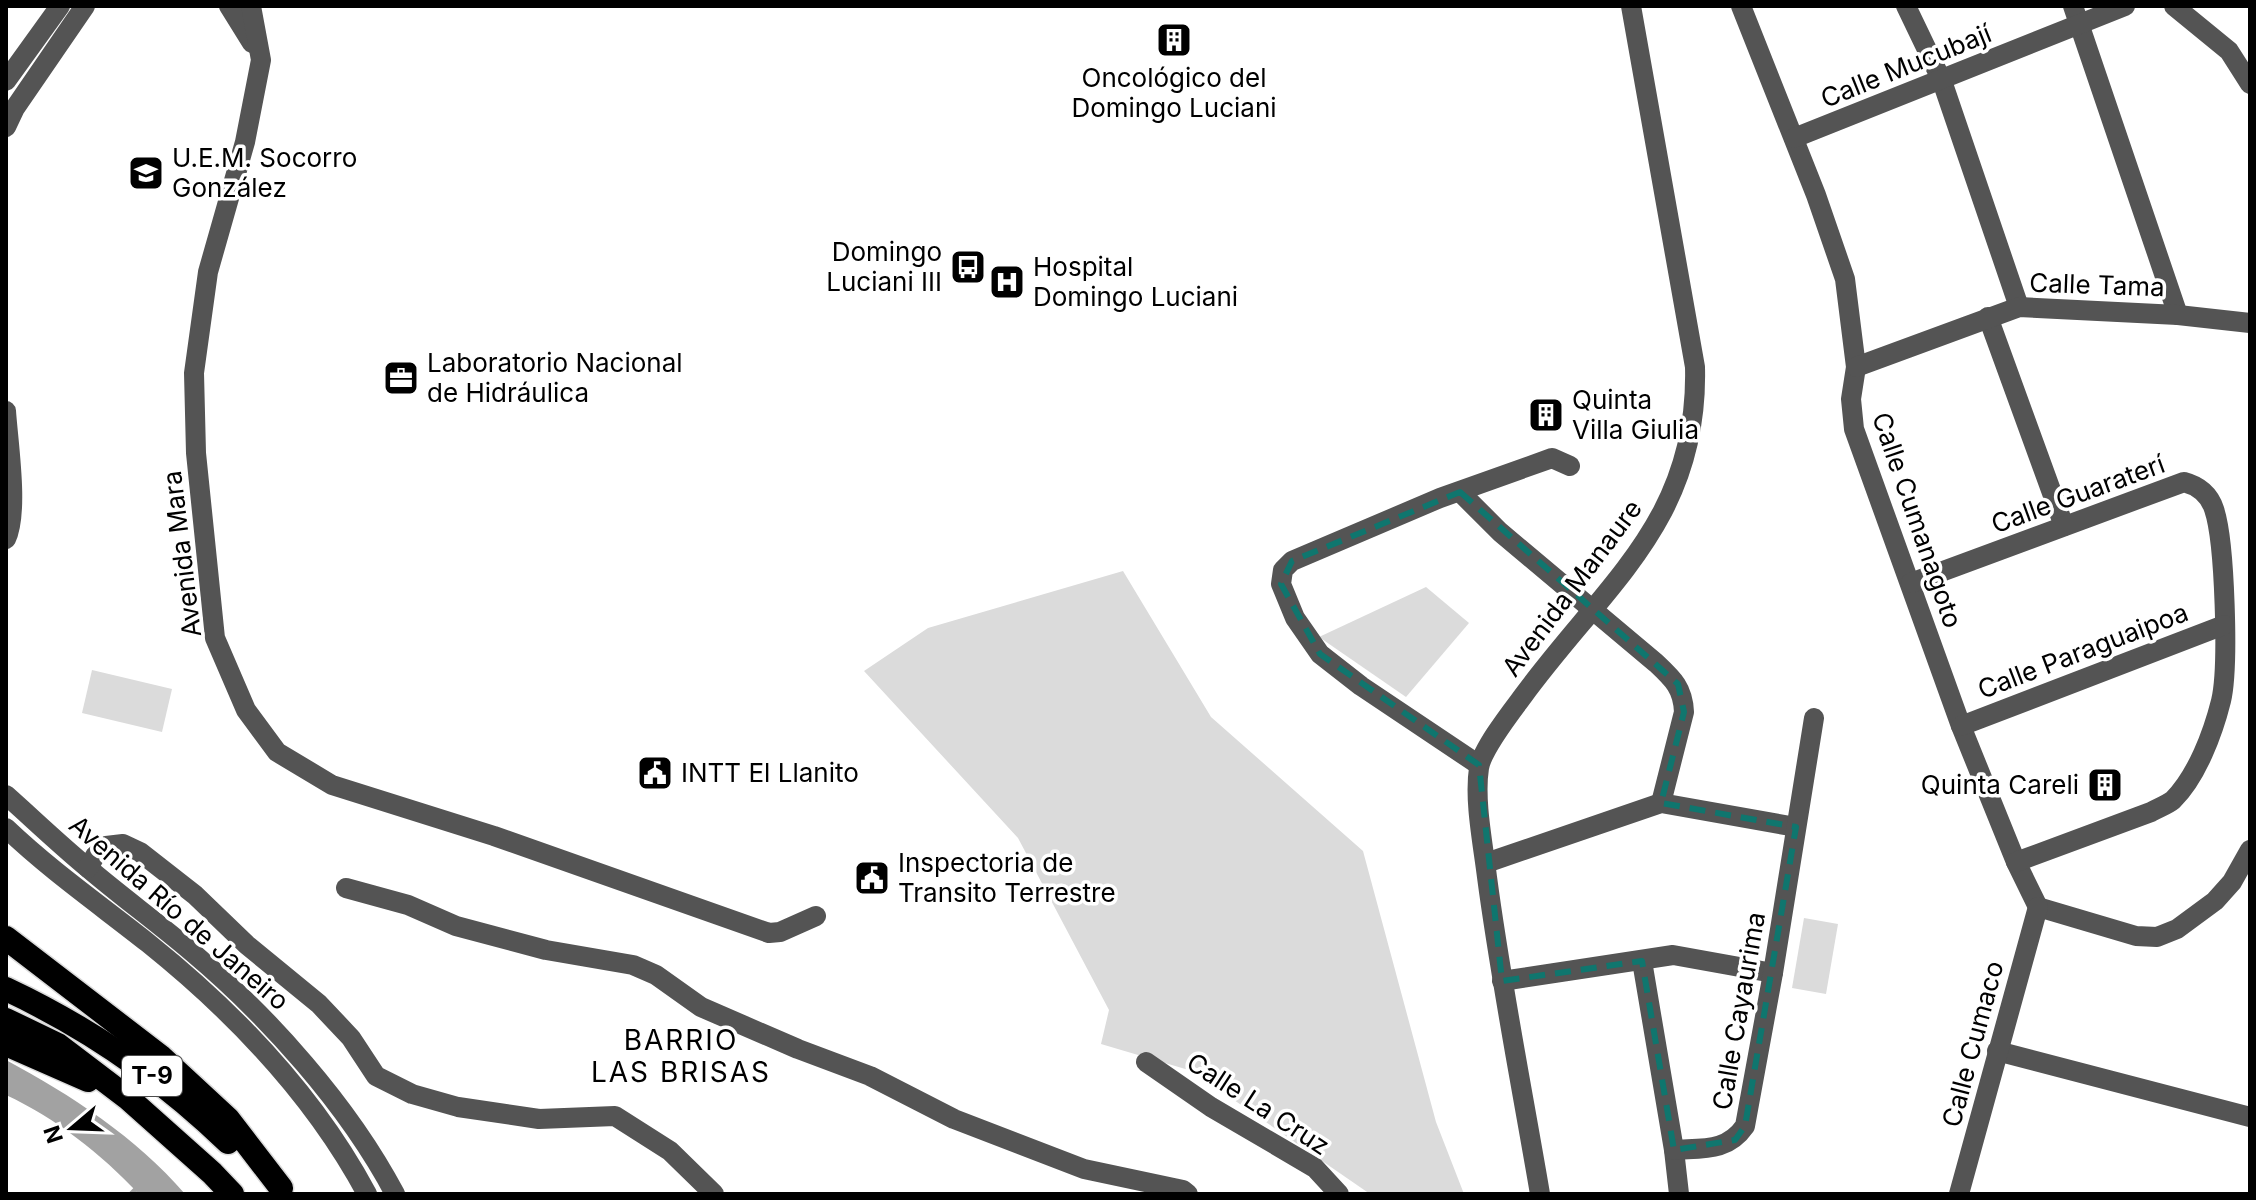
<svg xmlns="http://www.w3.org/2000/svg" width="2256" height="1200" font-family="Inter,sans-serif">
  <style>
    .green { fill: #dbdbdb }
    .water { fill: #a2a2a2 }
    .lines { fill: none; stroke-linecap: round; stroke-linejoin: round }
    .stream { stroke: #a2a2a2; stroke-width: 5 }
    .highway-casing { stroke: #dbdbdb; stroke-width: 27 }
    .minor { stroke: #545454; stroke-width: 20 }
    .highway { stroke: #000; stroke-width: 24 }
    .marked { fill: none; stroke: #0f766e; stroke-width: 6; stroke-dasharray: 16 10; stroke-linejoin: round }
    .labels { text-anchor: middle; stroke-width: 7; stroke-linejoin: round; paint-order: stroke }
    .shield { fill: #fff; stroke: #4c4c4c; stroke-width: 2 }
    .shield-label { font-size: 24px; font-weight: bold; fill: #000 }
    .street-label { font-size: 26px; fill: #000; stroke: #fff }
    .poi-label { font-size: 26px; fill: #000; stroke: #fff; text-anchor: start }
    .neighbourhood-label { font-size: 28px; letter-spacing: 2px; fill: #000; stroke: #fff }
  </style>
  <rect width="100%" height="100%" fill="#fff"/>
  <!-- green -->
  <g class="green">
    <path d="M1123 571 1211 717 1363 851 1436 1122 1464 1194H1370L1192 1071 1101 1044 1109 1010 1018 838 864 671 928 628Z"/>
    <path d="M1426 587 1469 623 1406 697 1319 637Z"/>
    <path d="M92 670 172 689 162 732 82 713Z"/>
    <path d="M1804 918 1838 924 1826 994 1792 988Z"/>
  </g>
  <!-- water -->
  <path class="water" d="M6 1060C71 1095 136 1137 185 1194H139C100 1153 57 1119 6 1095Z"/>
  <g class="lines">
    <!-- stream -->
    <path class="stream" d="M131 1194 135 1190"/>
    <defs>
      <g id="highway">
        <path d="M6 938 161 1057 228 1119 281 1188"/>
        <path d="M6 989C87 1027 164 1080 228 1142"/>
        <path d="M6 1020 58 1045 129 1099 212 1173 232 1194"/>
        <path d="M6 1044 88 1080"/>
      </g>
    </defs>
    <!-- highway casing -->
    <use href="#highway" class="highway-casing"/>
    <!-- minor -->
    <g class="minor">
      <path d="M229 6 252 43"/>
      <path d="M251 6 261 60 245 142 208 272 194 373 196 453 215 638 246 710 277 752 332 785 494 836 769 933 780 932 816 916"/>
      <path d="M1741 6 1816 195 1845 279 1856 367 1851 399 1854 429 1961 726 2016 862 2038 907"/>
      <path d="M1906 6 1942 81 2019 307"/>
      <path d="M2073 6 2178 315"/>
      <path d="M2174 6 2229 51 2250 84"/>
      <path d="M6 81 60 6"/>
      <path d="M6 127 15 108 85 6"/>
      <path d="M1794 138 2125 6"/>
      <path d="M1988 317 2064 526"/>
      <path d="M1856 367 2019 307 2178 315 2250 323"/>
      <path d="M6 411C8 442 19 512 6 539"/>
      <path d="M1460 492 1500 532 1656 663C1673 679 1683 688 1684 712L1661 803"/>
      <path d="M1911 583 2184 482C2199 486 2209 494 2214 509 2225 541 2229 668 2221 701 2213 733 2197 776 2173 800 2167 805 2158 808 2151 812L2016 862"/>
      <path d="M1961 726 2224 625"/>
      <path d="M1479 765 1361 686 1320 654 1295 618 1281 584 1283 570 1292 561 1440 498 1552 458 1570 466"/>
      <path d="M6 795C33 819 60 845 88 868 122 897 158 923 192 952 268 1016 348 1105 395 1194"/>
      <path d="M6 828C50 870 100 905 148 943 234 1012 315 1097 367 1194"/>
      <path d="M1486 863 1661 803 1796 827"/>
      <path d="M88 868 95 856 106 846 123 844 140 852 195 895 247 945 319 1004 351 1038 376 1076 412 1094 458 1107 539 1119 615 1116 670 1151 714 1194"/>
      <path d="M346 888 408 905 456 926 546 950 633 965 656 975 701 1007 798 1049 870 1076 954 1119 1084 1169 1183 1190 1188 1194"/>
      <path d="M2038 907 2136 936 2157 937 2177 929 2215 901 2232 882 2250 850"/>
      <path d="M1642 961 1674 1150 1679 1194"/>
      <path d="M1502 981 1673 955 1773 973"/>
      <path d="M1997 1051 2250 1117"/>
      <path d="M1146 1062 1211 1107 1315 1168 1339 1194"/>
      <path d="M1674 1150C1703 1148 1727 1152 1745 1126L1773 973 1814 718"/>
      <path d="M1540 1194C1522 1088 1501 983 1487 877 1483 844 1474 800 1479 768 1482 749 1511 712 1523 696 1605 584 1699 520 1695 367L1631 6"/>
      <path d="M1959 1194 2038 907"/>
    </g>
    <!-- highway -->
    <use href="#highway" class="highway"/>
  </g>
  <!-- marked area -->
  <path class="marked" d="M1460 492 1678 684 1684 712 1661 803 1796 827 1745 1126 1735 1140 1674 1150 1642 961 1502 981 1479 765 1320 654 1281 584 1292 561Z"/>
  <!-- icons -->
  <defs>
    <symbol id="building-square" viewBox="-11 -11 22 22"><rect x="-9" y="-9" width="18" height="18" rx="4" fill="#000" stroke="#fff"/><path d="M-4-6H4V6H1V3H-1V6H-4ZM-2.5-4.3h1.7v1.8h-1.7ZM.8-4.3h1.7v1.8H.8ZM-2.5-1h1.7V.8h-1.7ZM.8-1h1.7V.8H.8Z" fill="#fff"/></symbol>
    <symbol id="school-square" viewBox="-11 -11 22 22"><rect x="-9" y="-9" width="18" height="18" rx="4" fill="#000" stroke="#fff"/><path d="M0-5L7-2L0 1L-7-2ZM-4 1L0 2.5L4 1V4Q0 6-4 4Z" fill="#fff"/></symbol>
    <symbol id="bus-square" viewBox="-11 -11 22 22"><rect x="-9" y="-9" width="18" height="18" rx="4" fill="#000" stroke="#fff"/><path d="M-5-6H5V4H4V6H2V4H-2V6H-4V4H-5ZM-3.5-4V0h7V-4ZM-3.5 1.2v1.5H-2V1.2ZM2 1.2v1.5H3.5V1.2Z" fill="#fff"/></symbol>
    <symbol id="hospital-square" viewBox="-11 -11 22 22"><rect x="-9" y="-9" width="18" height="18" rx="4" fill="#000" stroke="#fff"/><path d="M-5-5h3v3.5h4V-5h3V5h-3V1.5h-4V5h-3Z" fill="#fff"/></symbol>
    <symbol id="office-square" viewBox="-11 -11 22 22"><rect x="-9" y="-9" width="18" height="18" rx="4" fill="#000" stroke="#fff"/><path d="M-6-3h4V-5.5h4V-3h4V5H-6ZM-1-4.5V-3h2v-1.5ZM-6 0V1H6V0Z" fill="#fff"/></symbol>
    <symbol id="civic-square" viewBox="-11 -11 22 22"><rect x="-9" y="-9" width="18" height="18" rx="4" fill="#000" stroke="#fff"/><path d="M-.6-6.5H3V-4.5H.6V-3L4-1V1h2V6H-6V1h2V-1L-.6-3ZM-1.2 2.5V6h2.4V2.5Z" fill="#fff"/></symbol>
  </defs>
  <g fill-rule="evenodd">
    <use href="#building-square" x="1154" y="20" width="40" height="40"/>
    <use href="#school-square" x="126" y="153" width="40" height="40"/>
    <use href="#bus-square" x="948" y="247" width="40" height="40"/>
    <use href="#hospital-square" x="987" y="262" width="40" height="40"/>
    <use href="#office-square" x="381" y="358" width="40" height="40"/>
    <use href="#building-square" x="1526" y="395" width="40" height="40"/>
    <use href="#civic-square" x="635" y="753" width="40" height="40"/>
    <use href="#building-square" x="2085" y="765" width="40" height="40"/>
    <use href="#civic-square" x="852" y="858" width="40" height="40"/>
  </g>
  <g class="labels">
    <!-- shield labels -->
    <rect class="shield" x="122" y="1056" width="60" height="40" rx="6"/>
    <g class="shield-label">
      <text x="152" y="1084">T-9</text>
    </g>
    <!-- street labels -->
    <g class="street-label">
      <text transform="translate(1906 66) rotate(-22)" y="9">Calle Mucubají</text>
      <text transform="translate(2097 285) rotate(2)" y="9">Calle Tama</text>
      <text transform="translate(2078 494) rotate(-20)" y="9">Calle Guaraterí</text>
      <text transform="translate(1917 520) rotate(71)" y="9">Calle Cumanagoto</text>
      <text transform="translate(182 554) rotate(-97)" y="9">Avenida Mara</text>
      <text transform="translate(1572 588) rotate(-53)" y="9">Avenida Manaure</text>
      <text transform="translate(2083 651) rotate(-21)" y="9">Calle Paraguaipoa</text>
      <text transform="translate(179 913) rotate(41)" y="9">Avenida Río de Janeiro</text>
      <text transform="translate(1739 1011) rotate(-80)" y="9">Calle Cayaurima</text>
      <text transform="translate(1973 1044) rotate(-75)" y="9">Calle Cumaco</text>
      <text transform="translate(1258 1104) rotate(33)" y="9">Calle La Cruz</text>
    </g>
    <!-- poi labels -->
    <g class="poi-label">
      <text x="1174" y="87" text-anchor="middle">Oncológico del<tspan x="1174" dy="30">Domingo Luciani</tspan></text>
      <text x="172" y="167">U.E.M. Socorro<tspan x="172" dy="30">González</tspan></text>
      <text x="942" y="261" text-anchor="end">Domingo<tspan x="942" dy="30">Luciani III</tspan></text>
      <text x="1033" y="276">Hospital<tspan x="1033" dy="30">Domingo Luciani</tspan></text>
      <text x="427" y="372">Laboratorio Nacional<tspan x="427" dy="30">de Hidráulica</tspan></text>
      <text x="1572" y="409">Quinta<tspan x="1572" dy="30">Villa Giulia</tspan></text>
      <text x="681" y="782">INTT El Llanito</text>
      <text x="2079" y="794" text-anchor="end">Quinta Careli</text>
      <text x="898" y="872">Inspectoria de<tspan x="898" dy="30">Transito Terrestre</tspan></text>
    </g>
    <!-- neighbourhood labels -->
    <g class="neighbourhood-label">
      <text x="681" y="1050">BARRIO<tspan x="681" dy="32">LAS BRISAS</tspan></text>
    </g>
  </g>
  <!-- border -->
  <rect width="2256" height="1200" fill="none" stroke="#000000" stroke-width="16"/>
  <!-- north arrow -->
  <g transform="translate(72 1128) rotate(251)" stroke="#ffffff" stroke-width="6" paint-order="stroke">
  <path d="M0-6L14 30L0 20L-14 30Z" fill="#000000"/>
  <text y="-12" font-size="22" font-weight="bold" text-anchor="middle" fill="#000000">N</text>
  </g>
</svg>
